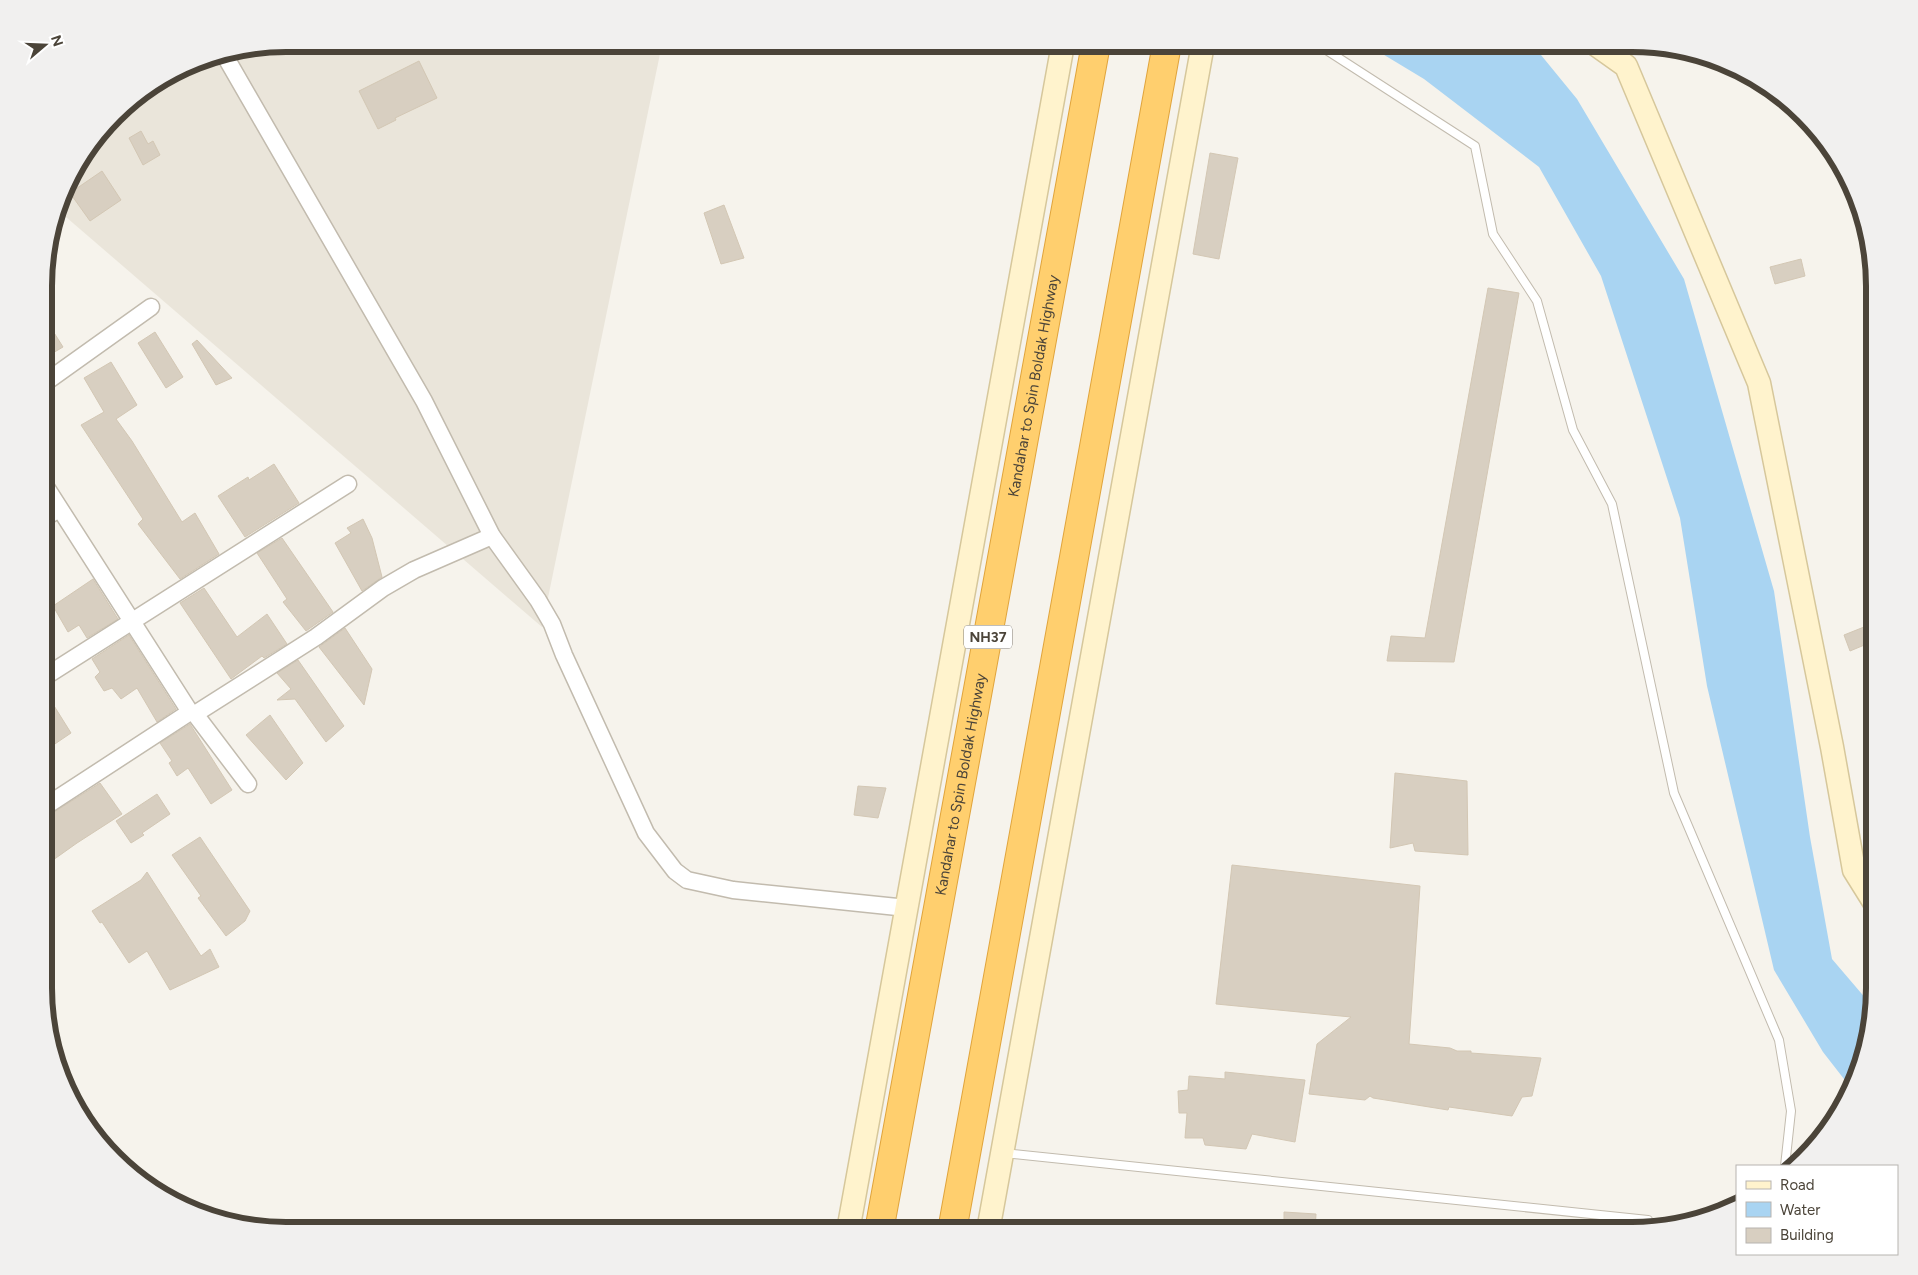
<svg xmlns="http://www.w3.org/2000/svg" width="1918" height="1275" font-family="Figtree,sans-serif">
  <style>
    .residential { fill: #eae5da }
    .water { fill: #a9d4f2 }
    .building { fill: #d8cfc1; stroke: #d3c7b4 }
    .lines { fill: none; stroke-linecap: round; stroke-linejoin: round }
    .lane-casing { stroke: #c2bbae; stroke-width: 10 }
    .street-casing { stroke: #c2bbae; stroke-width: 19 }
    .secondary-casing { stroke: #d6c79b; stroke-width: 25 }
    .highway-casing { stroke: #e0a43c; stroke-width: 30 }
    .lane { stroke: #fff; stroke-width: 8 }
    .street { stroke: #fff; stroke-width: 16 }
    .secondary { stroke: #fff3cd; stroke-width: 22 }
    .highway { stroke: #ffcf6e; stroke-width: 28 }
    .labels { text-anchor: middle; stroke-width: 4.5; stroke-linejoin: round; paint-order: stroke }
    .shield { fill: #fff; stroke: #817c74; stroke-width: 1 }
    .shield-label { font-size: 14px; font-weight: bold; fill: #4b4439 }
    .street-label { font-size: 15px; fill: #4b4439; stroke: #fff }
    .rim { fill: none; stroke: #4b4439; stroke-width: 6 }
  </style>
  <rect width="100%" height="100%" fill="#f6f3ec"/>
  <!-- residential -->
  <path class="residential" d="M287 44H662L542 627 59 211 69 179 126 104 194 62Z"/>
  <!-- water -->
  <path class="water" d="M1366 44H1532L1577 99 1684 279 1774 591 1810 837 1832 959 1873 1007 1861 1066 1851 1088 1823 1052 1774 970 1707 686 1680 518 1601 276 1539 167 1424 79Z"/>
  <!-- building -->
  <g class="building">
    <path d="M419 61 437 98 395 118 396 120 378 129 359 91Z"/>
    <path d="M141 131 148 144 153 141 160 155 143 165 129 138Z"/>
    <path d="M1210 153 1238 158 1219 259 1193 254Z"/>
    <path d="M102 171 121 200 90 221 70 193Z"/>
    <path d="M724 205 744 258 721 264 704 213Z"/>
    <path d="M1801 259 1805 276 1775 284 1770 267Z"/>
    <path d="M1488 288 1519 293 1454 662 1387 661 1391 636 1425 638Z"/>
    <path d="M46 320 63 347 46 357Z"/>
    <path d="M155 332 183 377 166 388 138 343Z"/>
    <path d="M197 340 232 378 216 385 192 344Z"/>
    <path d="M111 362 137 405 116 419 132 441 182 522 195 513 219 554 180 579 138 524 143 519 81 425 104 412 84 378Z"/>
    <path d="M274 464 299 503 245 537 218 496 248 477 249 480Z"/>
    <path d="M363 519 372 538 382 577 362 591 335 543 351 533 347 528Z"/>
    <path d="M282 538 333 612 306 631 283 602 287 599 257 553Z"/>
    <path d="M93 579 118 619 87 638 79 625 68 632 53 606Z"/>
    <path d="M204 588 237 637 267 614 287 644 264 658 262 656 231 679 180 603Z"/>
    <path d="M1874 623V641L1850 651 1844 635Z"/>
    <path d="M345 628 372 669 364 705 319 647Z"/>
    <path d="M129 635 176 709 157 722 137 688 121 699 112 688 104 691 95 677 100 672 92 659Z"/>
    <path d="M298 660 344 726 326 742 295 699 277 700 291 689 277 673Z"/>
    <path d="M46 693 71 733 46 750Z"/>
    <path d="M270 715 303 763 286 780 246 735Z"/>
    <path d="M190 724 232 790 211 804 188 768 177 776 169 763 172 761 160 743Z"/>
    <path d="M1395 773 1467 781 1468 855 1415 851 1413 843 1390 848Z"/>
    <path d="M100 783 122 814 77 843 46 865V816L51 814Z"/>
    <path d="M858 786 886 788 878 818 854 815Z"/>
    <path d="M157 794 170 814 142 833 144 835 131 843 116 821Z"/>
    <path d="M200 837 250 911 245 921 226 936 198 898 201 896 172 855Z"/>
    <path d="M1232 865 1420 886 1409 1044 1450 1048 1457 1051H1471V1053L1541 1058 1532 1096 1522 1097 1512 1116 1449 1107 1448 1110 1373 1098 1370 1096 1365 1100 1309 1094 1317 1044 1351 1017 1216 1004Z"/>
    <path d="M147 872 201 956 210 949 219 967 170 990 147 951 129 963 102 922 100 923 92 911 141 880Z"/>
    <path d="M1225 1072 1305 1080 1295 1142 1252 1134 1246 1149 1205 1145 1203 1138H1185L1187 1113H1179L1178 1091 1188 1090 1189 1076 1225 1079Z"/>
    <path d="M1284 1212 1316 1214 1315 1231H1284Z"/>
  </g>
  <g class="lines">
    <defs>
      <g id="lane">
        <path d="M1317 44 1475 146 1493 234 1537 301 1573 430 1612 504 1674 793 1779 1040 1791 1111 1785 1166"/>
        <path d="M1004 1153 1648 1220"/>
      </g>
      <g id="street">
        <path d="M225 56 424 401 492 536 538 600 552 624 564 655 646 833 675 871 687 880 733 890 907 908"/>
        <path d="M46 382 151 307"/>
        <path d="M46 487 190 712 195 714 248 784"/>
        <path d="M46 517 59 509"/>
        <path d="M46 676 348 484"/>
        <path d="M195 714 316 637 383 588 414 570 492 536"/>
        <path d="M46 806 190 712"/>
      </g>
      <g id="secondary">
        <path d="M1595 44 1626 66 1759 383 1832 747 1854 870 1874 902"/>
        <path d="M848 1231 1063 44"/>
        <path d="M988 1231 1203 44"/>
      </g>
      <g id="highway">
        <path id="s1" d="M879 1231 1096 44"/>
        <path d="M952 1231 1167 44"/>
      </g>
    </defs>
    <!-- lane casing -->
    <use href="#lane" class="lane-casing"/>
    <!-- street casing -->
    <use href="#street" class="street-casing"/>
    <!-- secondary casing -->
    <use href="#secondary" class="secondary-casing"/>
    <!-- highway casing -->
    <use href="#highway" class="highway-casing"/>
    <!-- lane -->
    <use href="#lane" class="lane"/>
    <!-- street -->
    <use href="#street" class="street"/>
    <!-- secondary -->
    <use href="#secondary" class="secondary"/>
    <!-- highway -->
    <use href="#highway" class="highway"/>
  </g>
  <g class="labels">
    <!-- shield labels -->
    <rect class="shield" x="964" y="625.5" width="48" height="23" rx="4"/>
    <g class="shield-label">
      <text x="988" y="642">NH37</text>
    </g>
    <!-- street labels -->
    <g class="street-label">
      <text dy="5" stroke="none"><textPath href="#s1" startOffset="859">Kandahar to Spin Boldak Highway</textPath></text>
      <text dy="5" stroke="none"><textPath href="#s1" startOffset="454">Kandahar to Spin Boldak Highway</textPath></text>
    </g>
  </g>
  <!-- crop -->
  <path d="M0 0H1918V1275H0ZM286 52H1632A234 234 0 0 1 1866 286V988A234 234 0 0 1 1632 1222H286A234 234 0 0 1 52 988V286A234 234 0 0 1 286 52Z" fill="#f1f0ef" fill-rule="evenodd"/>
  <path class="rim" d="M286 52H1632A234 234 0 0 1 1866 286V988A234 234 0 0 1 1632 1222H286A234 234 0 0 1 52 988V286A234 234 0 0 1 286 52Z"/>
  <!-- legend -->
  <rect x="1736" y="1165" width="162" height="90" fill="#ffffff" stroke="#b7b4b0"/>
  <rect x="1746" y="1181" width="25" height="8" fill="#fff3cd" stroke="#b7b4b0"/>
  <text x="1780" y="1190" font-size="15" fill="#4b4439">Road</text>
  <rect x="1746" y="1202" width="25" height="15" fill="#a9d4f2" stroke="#b7b4b0"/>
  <text x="1780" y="1215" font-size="15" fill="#4b4439">Water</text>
  <rect x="1746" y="1228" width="25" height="15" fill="#d8cfc1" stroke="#b7b4b0"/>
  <text x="1780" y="1240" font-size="15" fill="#4b4439">Building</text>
  <!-- north arrow -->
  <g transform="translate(45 45) rotate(71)" stroke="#ffffff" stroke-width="4" paint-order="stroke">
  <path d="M0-4L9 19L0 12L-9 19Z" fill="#4b4439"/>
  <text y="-8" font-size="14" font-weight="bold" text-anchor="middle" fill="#4b4439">N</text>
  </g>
</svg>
